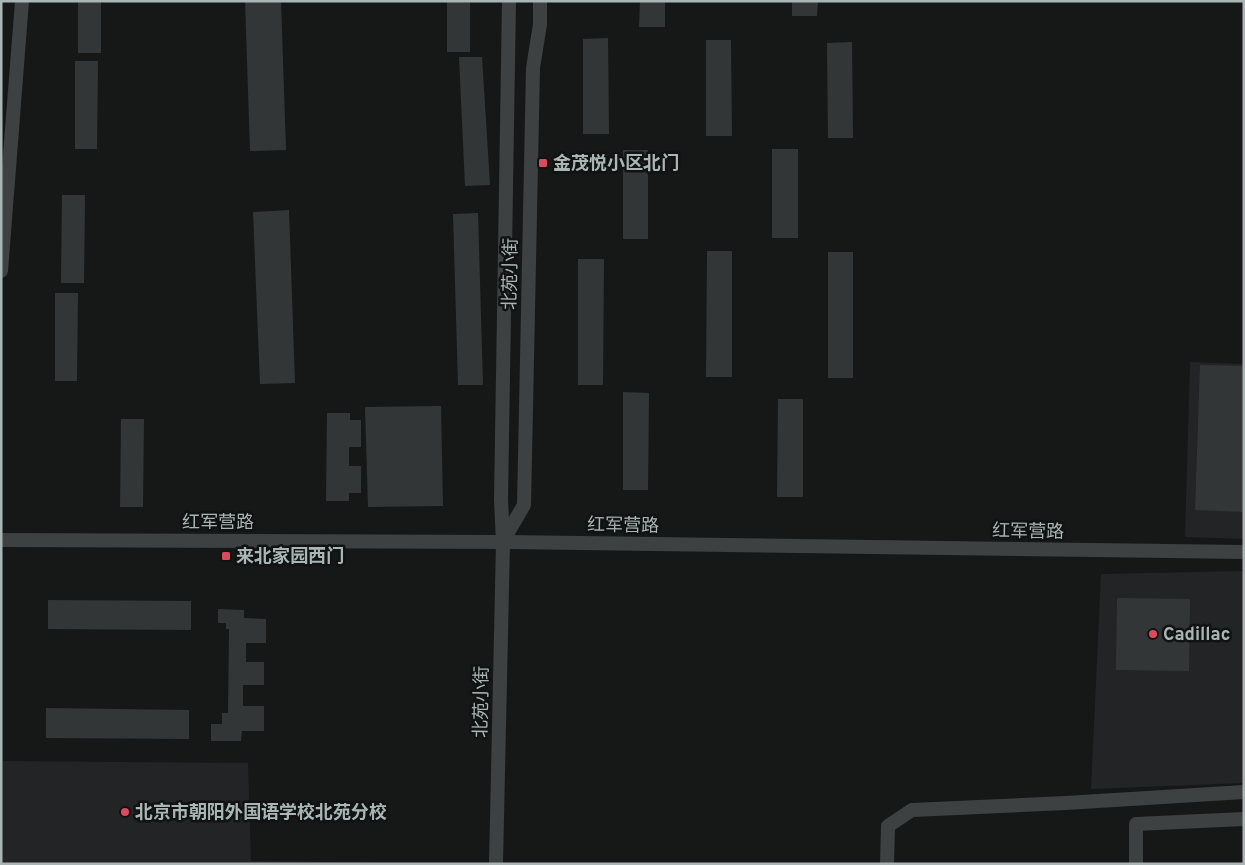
<svg xmlns="http://www.w3.org/2000/svg" width="1245" height="865" font-family="Overpass,'Noto Sans SC',sans-serif">
  <style>
    .built { fill: #222425 }
    .building { fill: #333637 }
    .lines { fill: none; stroke-linecap: round; stroke-linejoin: round }
    .minor { stroke: #3d4141; stroke-width: 14 }
    .poi-dot { fill: #dc4b5d; stroke: #111313; stroke-width: 2 }
    .labels { text-anchor: middle; stroke-width: 5; stroke-linejoin: round; paint-order: stroke }
    .poi-label { font-size: 18px; font-weight: bold; fill: #aab6b5; stroke: #111313; text-anchor: start }
    .street-label { font-size: 18px; fill: #aab6b5; stroke: #111313 }
  </style>
  <rect width="100%" height="100%" fill="#161818"/>
  <!-- built -->
  <g class="built">
    <path d="M1190 362 1244 364V539L1185 537Z"/>
    <path d="M1244 571V783L1091 789 1101 574Z"/>
    <path d="M1 761 248 763 251 861 474 864H1Z"/>
  </g>
  <!-- building -->
  <g class="building">
    <rect x="78" y="1" width="23" height="52"/>
    <path d="M245 1H281L286 150 250 151Z"/>
    <rect x="447" y="1" width="23" height="51"/>
    <path d="M640 1H665V27H639Z"/>
    <path d="M792 1H818L817 16H792Z"/>
    <path d="M608 38 609 134H583V39Z"/>
    <path d="M706 40H731L732 136H706Z"/>
    <path d="M852 42 853 138H828L827 43Z"/>
    <path d="M459 57H482L490 185 465 186Z"/>
    <path d="M75 61H98L97 149H75Z"/>
    <rect x="772" y="149" width="26" height="89"/>
    <rect x="623" y="150" width="25" height="89"/>
    <path d="M62 195H85L84 283H61Z"/>
    <path d="M289 210 295 383 260 384 253 212Z"/>
    <path d="M478 213 483 385H458L453 214Z"/>
    <path d="M707 251H732V377H706Z"/>
    <rect x="828" y="252" width="25" height="126"/>
    <path d="M578 259H604L603 385H578Z"/>
    <path d="M55 293H78L77 381H55Z"/>
    <path d="M1200 365 1244 366V512L1195 510Z"/>
    <path d="M623 392 649 393 648 490H623Z"/>
    <path d="M778 399H803V497H777Z"/>
    <path d="M441 406 443 506 368 507 365 407Z"/>
    <path d="M327 413H350V420H361V447H349V466H361V493H349V501H326Z"/>
    <path d="M121 419H144L143 507H120Z"/>
    <path d="M1117 598 1190 599 1189 671 1116 670Z"/>
    <path d="M48 600 191 601V630L48 629Z"/>
    <path d="M218 609 244 610V618L266 619V643H246V662H264V685H243V706H264V731H242L241 741H211V724H222V713H228L229 629H226V623H218Z"/>
    <path d="M46 708 189 710V739L46 738Z"/>
  </g>
  <g class="lines">
    <!-- minor -->
    <g class="minor">
      <path d="M1 271 22 1"/>
      <path d="M1 540 503 542 1244 552"/>
      <path d="M503 541 524 505 533 68 540 24V1"/>
      <path d="M496 864 503 542 501 500 509 1"/>
      <path d="M887 864 888 826 912 810 1066 803 1244 792"/>
      <path d="M1136 864V824L1244 819"/>
    </g>
  </g>
  <!-- markers -->
  <g class="poi-dot">
    <rect x="538" y="158" width="10" height="10" rx="2.5"/>
    <rect x="221" y="551" width="10" height="10" rx="2.5"/>
    <circle cx="1153" cy="634" r="5"/>
    <circle cx="125" cy="812" r="5"/>
  </g>
  <g class="labels">
    <!-- poi labels -->
    <g class="poi-label">
      <text x="553" y="169">金茂悦小区北门</text>
      <text x="236" y="562">来北家园西门</text>
      <text x="1163" y="640">Cadillac</text>
      <text x="135" y="818">北京市朝阳外国语学校北苑分校</text>
    </g>
    <!-- street labels -->
    <g class="street-label">
      <text transform="translate(510 274) rotate(-89)" y="6">北苑小街</text>
      <text x="218" y="528">红军营路</text>
      <text transform="translate(623 525) rotate(1)" y="6">红军营路</text>
      <text transform="translate(1028 531) rotate(1)" y="6">红军营路</text>
      <text transform="translate(481 702) rotate(-89)" y="6">北苑小街</text>
    </g>
  </g>
  <!-- border -->
  <rect width="1245" height="865" fill="none" stroke="#aab6b5" stroke-width="5"/>
</svg>
